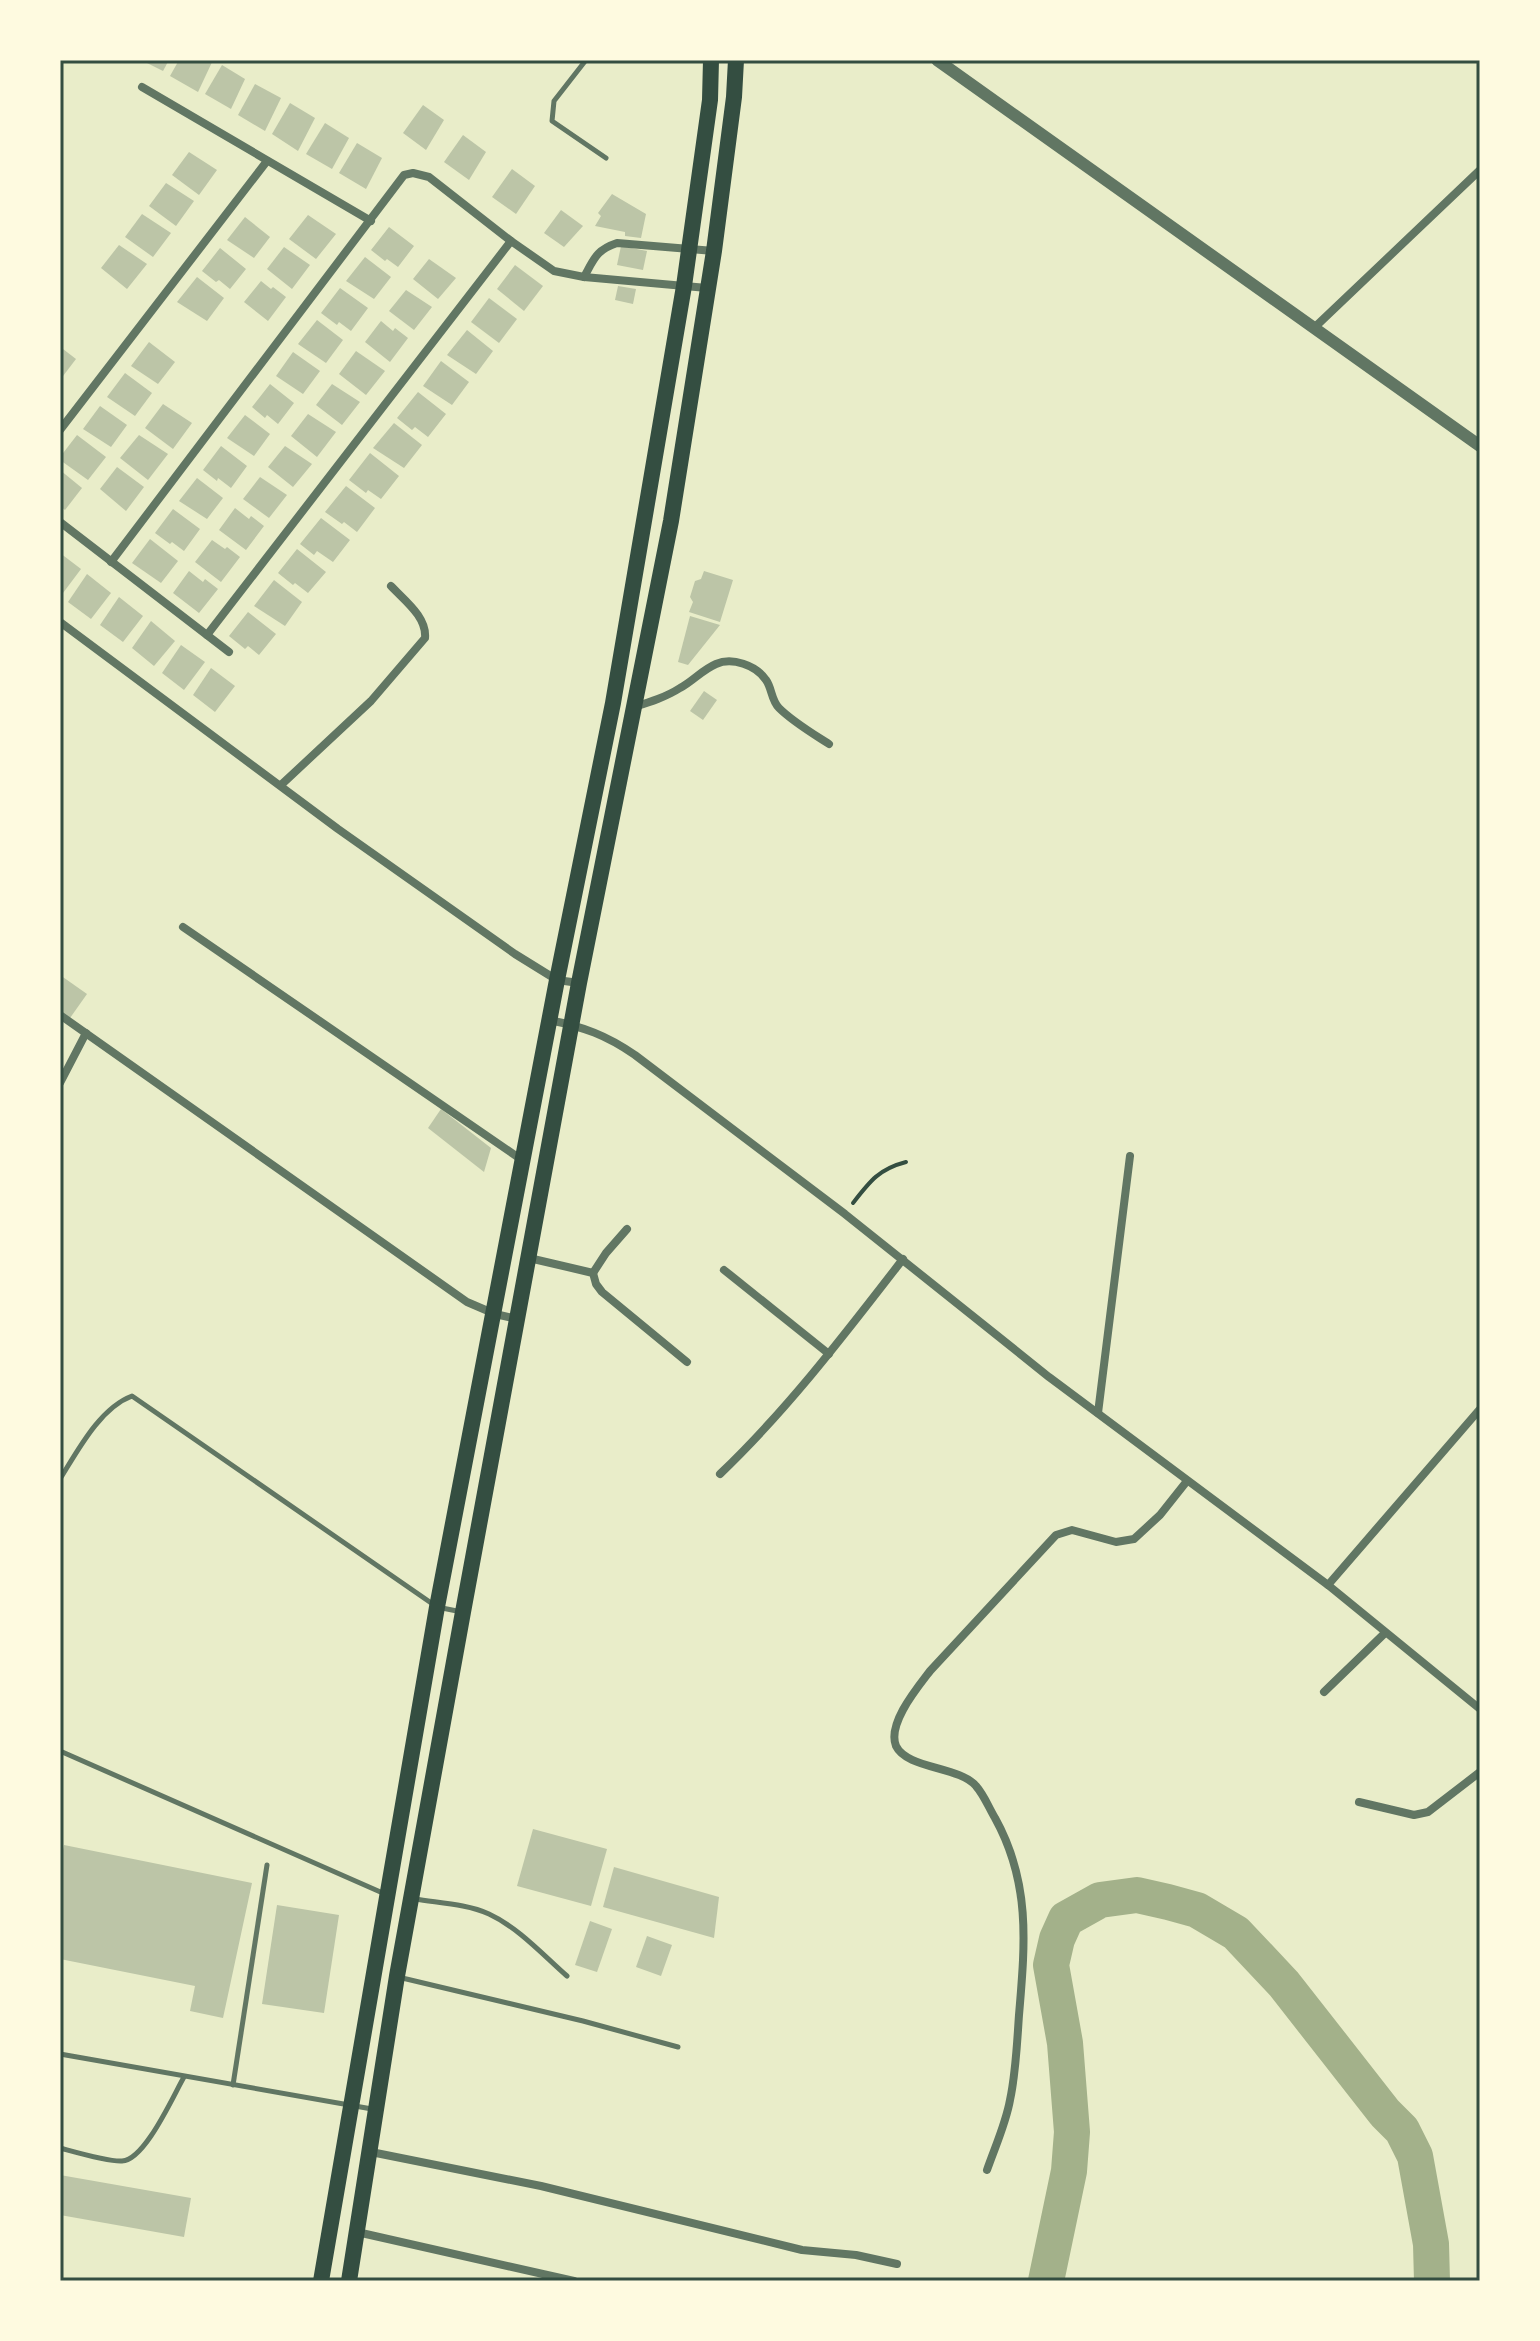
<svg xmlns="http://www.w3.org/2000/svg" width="1540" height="2341" font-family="'Crimson Pro',serif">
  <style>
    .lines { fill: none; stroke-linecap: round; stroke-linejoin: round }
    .river { stroke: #a3b18a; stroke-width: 36 }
    .building { fill: #bcc5a7 }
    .path { stroke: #344e41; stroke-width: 4 }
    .service { stroke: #617663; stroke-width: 5 }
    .minor { stroke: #617663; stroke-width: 8 }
    .tertiary { stroke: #617663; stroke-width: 12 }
    .trunk { stroke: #344e41; stroke-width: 16 }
    .neatline { fill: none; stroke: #344e41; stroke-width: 3 }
  </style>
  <rect width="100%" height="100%" fill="#e9edc9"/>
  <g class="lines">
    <!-- river -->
    <path class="river" d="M1046 2281 1069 2171 1072 2132 1065 2043 1051 1965 1057 1939 1066 1919 1100 1900 1137 1895 1168 1902 1197 1910 1236 1933 1284 1984 1385 2113 1402 2130 1415 2156 1431 2244 1432 2281"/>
  </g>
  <!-- building -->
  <g class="building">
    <path d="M141 60H169L163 71Z"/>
    <path d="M179 60H213L198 92 170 76Z"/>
    <path d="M222 65 245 79 231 109 205 94Z"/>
    <path d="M255 84 281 98 265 131 238 115Z"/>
    <path d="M290 103 315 118 298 151 272 134Z"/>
    <path d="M423 105 444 120 426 150 403 133Z"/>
    <path d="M325 123 349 138 332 169 306 154Z"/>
    <path d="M463 135 486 152 469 180 444 162Z"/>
    <path d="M357 143 382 158 366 189 339 173Z"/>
    <path d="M189 152 217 170 199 195 172 175Z"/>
    <path d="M512 169 535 186 516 214 492 197Z"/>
    <path d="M166 183 194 201 176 226 149 206Z"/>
    <path d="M612 194 646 214 641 238 625 236V232L595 226 601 216 598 213Z"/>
    <path d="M561 210 583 226 564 247 544 233Z"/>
    <path d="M142 214 171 233 153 257 125 237Z"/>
    <path d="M308 215 336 234 316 259 289 239Z"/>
    <path d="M245 217 270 237 254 258 227 240Z"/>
    <path d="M389 227 414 246 398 267 387 259 385 261 371 250Z"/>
    <path d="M119 245 147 264 127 289 101 268Z"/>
    <path d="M621 246 647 251 643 270 617 265Z"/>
    <path d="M284 247 310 265 292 289 267 269Z"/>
    <path d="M220 248 246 269 230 289 219 280 216 282 202 271Z"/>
    <path d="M365 257 391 277 374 299 346 281Z"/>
    <path d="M429 259 456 278 438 299 413 279Z"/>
    <path d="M515 265 543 286 524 311 497 289Z"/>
    <path d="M197 277 224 298 207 321 177 302Z"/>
    <path d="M261 281 271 289 273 287 286 297 268 321 244 302Z"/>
    <path d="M618 286 636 289 633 304 615 300Z"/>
    <path d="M340 288 368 308 351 331 339 322 337 325 321 313Z"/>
    <path d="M406 290 432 307 414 330 389 311Z"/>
    <path d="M489 298 517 319 499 343 471 322Z"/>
    <path d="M317 320 343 340 326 363 298 344Z"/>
    <path d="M381 321 393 331 395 328 408 338 390 362 365 342Z"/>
    <path d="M467 330 493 351 476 374 447 355Z"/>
    <path d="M149 342 175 362 158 384 131 366Z"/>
    <path d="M63 349 76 359 60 380V350Z"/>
    <path d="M356 351 385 371 366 395 339 374Z"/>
    <path d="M293 352 320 371 303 394 276 376Z"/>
    <path d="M441 361 469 382 452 405 423 386Z"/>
    <path d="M125 373 152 393 135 416 107 397Z"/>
    <path d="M270 384 294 403 278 424 267 415 265 418 252 407Z"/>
    <path d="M332 384 360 402 342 425 316 405Z"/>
    <path d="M418 392 446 414 428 437 415 427 412 430 397 418Z"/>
    <path d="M163 404 192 423 173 449 145 428Z"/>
    <path d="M100 406 127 425 111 447 83 429Z"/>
    <path d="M308 414 336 432 317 457 291 436Z"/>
    <path d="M245 415 270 434 254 456 227 438Z"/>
    <path d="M394 423 422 445 404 468 373 448Z"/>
    <path d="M77 435 106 457 88 480 60 460V457Z"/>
    <path d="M139 435 168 454 148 480 120 458Z"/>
    <path d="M221 446 247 466 231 488 218 478 217 481 203 470Z"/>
    <path d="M285 446 312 464 293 487 268 467Z"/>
    <path d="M370 453 399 476 381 499 368 490 366 493 349 480Z"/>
    <path d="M117 467 144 487 126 511 100 489Z"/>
    <path d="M60 470 82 488 65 510 60 506Z"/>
    <path d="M260 477 287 495 269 518 243 499Z"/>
    <path d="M197 478 223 498 207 519 179 501Z"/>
    <path d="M346 486 375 508 357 532 344 522 342 524 325 512Z"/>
    <path d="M235 508 249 519 251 516 264 526 246 550 219 530Z"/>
    <path d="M173 509 200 529 184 551 172 542 170 544 155 533Z"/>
    <path d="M321 518 350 540 333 562 317 551 314 555 300 544Z"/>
    <path d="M150 539 178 561 161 583 132 563Z"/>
    <path d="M212 540 225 549 227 547 240 557 221 582 195 562Z"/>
    <path d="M297 549 326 572 308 593 295 583 293 585 278 573Z"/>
    <path d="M60 553 81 569 60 597Z"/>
    <path d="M189 571 203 582 205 579 218 589 199 613 173 593Z"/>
    <path d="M704 571 733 580 720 622 689 612 693 602 690 597 695 581 701 579Z"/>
    <path d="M87 574 111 593 91 619 68 602Z"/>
    <path d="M274 580 302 602 285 626 254 606Z"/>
    <path d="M119 597 143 616 123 642 100 625Z"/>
    <path d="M248 612 276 634 259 655 248 646 245 649 229 636Z"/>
    <path d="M690 616 720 625 688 665 678 662Z"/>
    <path d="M151 621 175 641 154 666 132 648Z"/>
    <path d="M181 645 205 662 184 690 162 673Z"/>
    <path d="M211 668 235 686 215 712 193 695Z"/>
    <path d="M704 691 717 700 703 720 690 711Z"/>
    <path d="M60 975 87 994 70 1018 60 1011Z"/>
    <path d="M441 1109 491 1148 484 1172 428 1128Z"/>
    <path d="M533 1829 607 1849 591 1906 517 1886Z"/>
    <path d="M64 1845 252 1883 223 2018 190 2011 195 1986 60 1959V1864Z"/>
    <path d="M614 1867 719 1897 714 1938 603 1907Z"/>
    <path d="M277 1905 339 1915 324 2013 262 2004Z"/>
    <path d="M590 1921 612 1929 597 1972 575 1965Z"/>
    <path d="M647 1936 672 1945 661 1976 636 1967Z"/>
    <path d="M60 2175 191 2198 184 2237 60 2215Z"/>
  </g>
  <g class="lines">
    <!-- path -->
    <path class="path" d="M853 1203C870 1181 879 1169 906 1162"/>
    <!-- service -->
    <g class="service">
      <path d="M586 60 554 101 552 121 606 158"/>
      <path d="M60 1479C78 1450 100 1408 132 1396L437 1607 462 1612"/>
      <path d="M60 1751 385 1894"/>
      <path d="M415 1899C439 1903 467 1904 489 1914 519 1928 543 1955 567 1976"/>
      <path d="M398 1977 583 2021 678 2047"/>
      <path d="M60 2054 372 2109"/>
      <path d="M233 2085 267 1865"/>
      <path d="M60 2148C75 2152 109 2162 122 2161 145 2160 173 2096 184 2077"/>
    </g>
    <!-- minor -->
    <g class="minor">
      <path d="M142 87 371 221"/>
      <path d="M584 277C594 259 596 250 617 243L714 251"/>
      <path d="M1315 327 1480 170"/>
      <path d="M60 430 267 161"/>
      <path d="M60 522 229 652"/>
      <path d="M111 562 404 175 413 173 429 177 511 241 554 271 584 277 707 288"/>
      <path d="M60 622 338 829 515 954 557 980 579 983"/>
      <path d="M207 635 511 241"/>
      <path d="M634 707C650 702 666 697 680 688 693 681 702 670 716 664 732 657 756 665 766 680 772 688 771 700 779 708 793 722 812 733 829 744"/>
      <path d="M281 785 371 701 425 638C427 617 405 601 391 586"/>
      <path d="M183 927 522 1160"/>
      <path d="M60 1015 467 1302 495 1314 517 1319"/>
      <path d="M549 1020C584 1027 606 1035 635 1055L845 1214 1049 1377 1328 1585 1480 1709"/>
      <path d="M60 1083 86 1033"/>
      <path d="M529 1258 593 1273 596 1284 602 1292 687 1362"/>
      <path d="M724 1270 829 1354"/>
      <path d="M593 1273 606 1253 627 1229"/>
      <path d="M1098 1413 1130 1156"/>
      <path d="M720 1474C788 1409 845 1334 903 1259"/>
      <path d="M1328 1585 1480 1409"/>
      <path d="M1324 1692 1385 1633"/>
      <path d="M1359 1802 1414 1815 1428 1812 1480 1772"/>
      <path d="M371 2152 541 2186 802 2250 856 2255 897 2264"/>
      <path d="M987 2170C995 2147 1006 2123 1010 2100 1016 2072 1017 2043 1019 2015 1025 1944 1031 1883 995 1818 989 1808 984 1795 976 1786 959 1766 907 1769 896 1746 887 1724 917 1688 930 1671L1056 1535 1072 1530 1116 1542 1134 1539 1160 1515 1187 1481"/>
      <path d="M357 2232 574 2281"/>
    </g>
    <!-- tertiary -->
    <path class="tertiary" d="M937 60 1480 446"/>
    <!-- trunk -->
    <g class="trunk">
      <path d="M321 2281 437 1607 557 980 613 703 684 286 710 100 711 60"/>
      <path d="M349 2281 397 1976 463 1612 579 983 671 521 714 251 734 97 736 60"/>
    </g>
  </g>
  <!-- border -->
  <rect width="1540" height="2341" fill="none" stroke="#fefae0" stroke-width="124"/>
  <rect x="62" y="62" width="1416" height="2217" class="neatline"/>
</svg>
